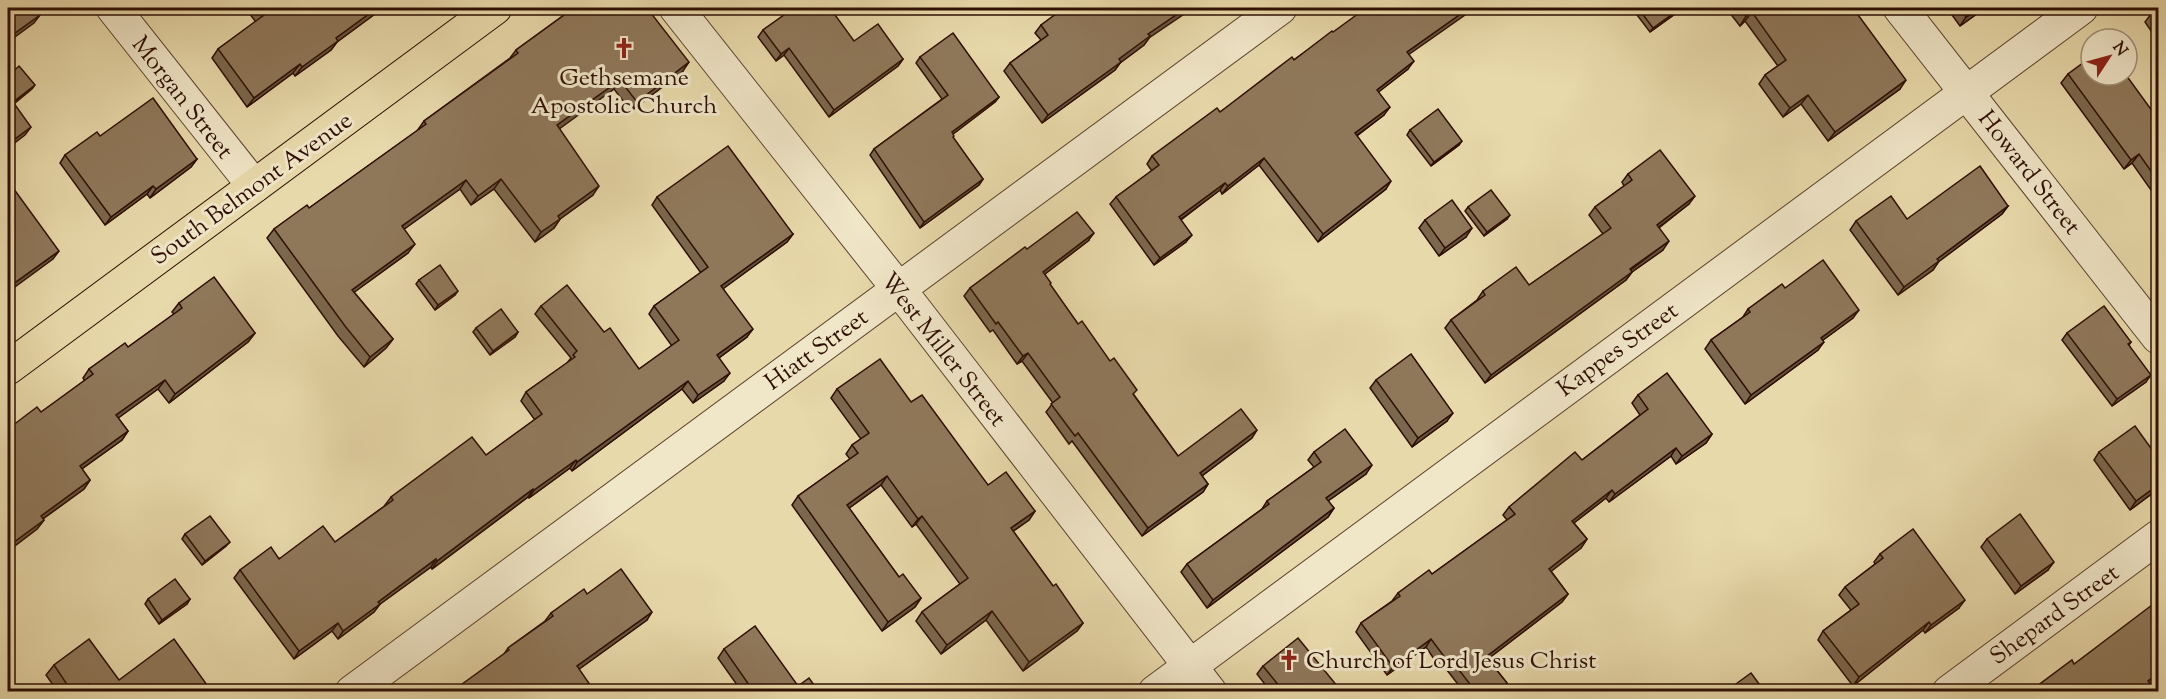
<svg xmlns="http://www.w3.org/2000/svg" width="2166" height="699" font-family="'Sorts Mill Goudy',serif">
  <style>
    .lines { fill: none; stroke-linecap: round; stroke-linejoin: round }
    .minor-casing { stroke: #5c422d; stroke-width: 35 }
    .major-casing { stroke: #2e0f03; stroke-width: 35 }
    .minor { stroke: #f0e6c8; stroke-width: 33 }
    .major { stroke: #e8d9aa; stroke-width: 33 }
    .wall { fill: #7b674d; stroke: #2e0f03; stroke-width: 1.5 }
    .shaded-wall { fill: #64543f; stroke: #2e0f03; stroke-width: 1.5 }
    .building { fill: #8f785a; stroke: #2e0f03; stroke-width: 1.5 }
    .labels { text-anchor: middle; stroke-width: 6; stroke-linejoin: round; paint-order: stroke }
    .poi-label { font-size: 24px; fill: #2e0f03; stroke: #f0e6c8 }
    .street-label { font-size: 24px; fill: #2e0f03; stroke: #f0e6c8 }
  </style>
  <rect width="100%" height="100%" fill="#e8d9aa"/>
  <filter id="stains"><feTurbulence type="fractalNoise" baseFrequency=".00333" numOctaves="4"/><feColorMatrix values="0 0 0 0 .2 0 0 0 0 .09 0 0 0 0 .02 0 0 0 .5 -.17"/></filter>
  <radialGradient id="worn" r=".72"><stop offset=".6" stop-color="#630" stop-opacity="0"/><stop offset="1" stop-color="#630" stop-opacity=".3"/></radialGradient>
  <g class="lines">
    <defs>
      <g id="minor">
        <path d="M113 8 254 186"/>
        <path d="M676 8 912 306 1210 692"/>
        <path d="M1900 8 2158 337"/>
        <path d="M352 692 1280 8"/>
        <path d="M1155 692 2081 8"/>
        <path d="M1949 692 2158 537"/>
      </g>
      <path id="major" d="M8 368 495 8"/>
    </defs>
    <!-- minor casing -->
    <use href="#minor" class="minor-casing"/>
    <!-- major casing -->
    <use href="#major" class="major-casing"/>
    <!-- minor -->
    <use href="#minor" class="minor"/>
    <!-- major -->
    <use href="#major" class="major"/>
  </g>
  <!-- wall -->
  <g class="wall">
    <path d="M245 8H383L337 42 331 50 295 76 293 73 247 107 212 58 218 49 256 22Z"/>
    <path d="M571 8H647L683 71 631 111 614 89 559 128 593 195 560 219 554 228 535 242 494 189 471 205 460 189 404 229 408 253 354 292 393 339 386 348 364 367 338 336 267 238 274 229 309 208 417 131 424 121 510 58 516 50 572 9Z"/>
    <path d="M789 8 854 41 903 59 898 66 829 117 784 55 776 61 758 37 763 30 784 15Z"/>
    <path d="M968 8H979L972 13Z"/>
    <path d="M1636 8H1676L1678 10 1675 14 1650 32 1634 11Z"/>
    <path d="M1726 8H1853L1900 89 1828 141 1801 104 1783 117 1759 84 1765 75 1778 66 1745 21 1740 26Z"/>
    <path d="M1947 8H1985L1960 26Z"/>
    <path d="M2158 8V41L2145 22 2151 14Z"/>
    <path d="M1041 25 1149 38 1144 45 1120 63 1115 70 1042 123 1004 71 1010 63 1041 40 1035 33Z"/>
    <path d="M1333 32 1409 55 1408 69 1378 92 1384 115 1357 136 1386 189 1318 242 1259 165 1222 194 1220 190 1181 220 1186 242 1154 265 1110 204 1116 197 1152 171 1147 164 1152 156 1220 112Z"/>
    <path d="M920 57 999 97 995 102 953 134V138L983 179 979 185 920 228 870 155 874 149 942 99 916 63Z"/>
    <path d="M2068 74 2158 119V200L2132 163 2124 169 2061 83Z"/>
    <path d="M1410 130 1459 145 1431 166 1407 135Z"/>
    <path d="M65 155 197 159 191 167 150 198 147 194 105 225 60 163Z"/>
    <path d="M1628 174 1689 204 1659 228 1663 250 1632 272 1626 280 1485 383 1445 328 1451 320 1477 300 1483 291 1529 285 1603 234 1589 215 1595 207 1624 186 1622 182Z"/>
    <path d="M657 197 793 234 787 242 723 288 747 337 719 358 724 381 693 403 682 389 572 471 570 468 529 498 528 497 432 569 431 567 380 604 374 612 338 639 332 631 294 659 234 578 240 570 335 542 386 505H385L391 497 486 455 535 420 521 401 526 392 567 363 571 358 535 314 541 306 604 332 639 369 672 346 649 314 654 306 701 273 652 205Z"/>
    <path d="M2008 206 2002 214 1939 261 1933 270 1898 295 1850 230 1856 221 1907 219Z"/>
    <path d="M1468 207 1507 219 1484 236 1465 211Z"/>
    <path d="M1425 220 1466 237 1439 256 1419 228Z"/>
    <path d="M1088 241 1045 274 1050 285 1078 324 1134 395 1178 456 1252 438 1202 476 1208 484 1203 492 1142 536 1072 441 1069 444 1046 412 1053 403 1022 361 1017 364 993 330 990 332 964 296 970 288 1027 249Z"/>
    <path d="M419 280 455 295 435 310 416 284Z"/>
    <path d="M1785 288 1853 318 1823 340 1818 350 1745 404 1705 349 1711 340 1743 317 1748 309Z"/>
    <path d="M179 303 255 333 248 342 169 403 158 389 118 418 128 431 122 440 82 469 90 480 84 489 43 519 44 520 37 529 8 551V429L41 412 85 381 83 378 89 369 128 347 174 314 172 312Z"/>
    <path d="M476 328 518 332 515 337 490 355 473 332Z"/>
    <path d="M2067 333 2131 342 2129 345 2146 382 2112 406 2062 340Z"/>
    <path d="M1376 380 1447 421 1412 447 1370 388Z"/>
    <path d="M837 389 911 402 988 485 1035 511 1029 520 1013 531 1053 586 1083 623 1077 631 1023 671 986 620 941 654 916 621 922 612 960 584 916 524 912 527 881 485 849 508 899 577 921 598 915 607 882 631 792 505 798 496 850 459 846 454 852 445 861 439 831 398Z"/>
    <path d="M1638 395 1712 434 1706 443 1676 464 1671 456 1609 502 1606 498 1574 523 1587 539 1581 548 1551 571 1568 594 1562 602 1488 659 1507 683 1501 692H1464L1443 665 1440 668 1426 647 1387 675 1356 632 1361 623 1392 601 1398 593 1432 574 1507 520 1503 515 1509 507 1582 460 1640 415 1632 403Z"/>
    <path d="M1314 452 1366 474 1328 501 1334 508 1328 517 1207 608 1181 572 1187 564 1262 509 1267 501 1314 467 1308 460Z"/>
    <path d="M2099 452 2158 458V489L2130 510 2094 460Z"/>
    <path d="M185 534 226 546 202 565 182 539Z"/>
    <path d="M1987 539 2048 570 2015 594 1981 547Z"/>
    <path d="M1880 554 1959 608 1925 633 1923 630 1853 686 1818 640 1823 631 1851 610 1839 595 1845 587 1875 564 1874 562Z"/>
    <path d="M587 594 647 620 579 669 454 690 504 654 508 648 545 621 551 613Z"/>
    <path d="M148 599H190L187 604 159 624 145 604Z"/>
    <path d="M724 649 798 686 819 692H742L718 658Z"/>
    <path d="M54 665 119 680 212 692H58L46 675Z"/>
    <path d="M1263 666 1342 692H1271L1257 674Z"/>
  </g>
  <!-- shaded-wall -->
  <g class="shaded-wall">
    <path d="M377 8H383L337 42 331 50 295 76 302 67 336 38Z"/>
    <path d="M1186 8H1193L1149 38 1144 45 1120 63 1115 70 1042 123 1048 115 1119 59 1148 34Z"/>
    <path d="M1469 8H1475L1401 60 1407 52Z"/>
    <path d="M1980 8H1985L1960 26 1966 17Z"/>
    <path d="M1678 10 1675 14 1650 32 1653 28Z"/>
    <path d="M1752 12 1745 21 1740 26 1746 16Z"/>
    <path d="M40 15 34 23 8 42V38Z"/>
    <path d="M789 48 784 55 776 61 781 54Z"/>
    <path d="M903 59 898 66 829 117 834 110Z"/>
    <path d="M1414 61 1408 69 1371 98 1377 90Z"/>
    <path d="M689 62 683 71 631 111 637 102Z"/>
    <path d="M300 64 293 73 247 107 254 98Z"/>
    <path d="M620 80 614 89 551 135 557 125Z"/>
    <path d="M1906 80 1900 89 1828 141 1835 132Z"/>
    <path d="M35 85 32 89 9 108 12 104Z"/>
    <path d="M1808 95 1801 104 1783 117 1790 108Z"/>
    <path d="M999 97 995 102 948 138 952 132Z"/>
    <path d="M1390 107 1384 115 1349 141 1355 133Z"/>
    <path d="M31 127 25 135 8 148V144Z"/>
    <path d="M1462 141 1459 145 1431 166 1434 162Z"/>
    <path d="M2139 154 2132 163 2124 169 2131 160Z"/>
    <path d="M1264 158 1259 165 1222 194 1228 186Z"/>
    <path d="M197 159 191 167 150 198 156 189Z"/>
    <path d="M501 179 494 189 471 205 478 196Z"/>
    <path d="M983 179 979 185 920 228 924 222Z"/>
    <path d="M466 180 460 189 396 235 402 226Z"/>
    <path d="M1391 181 1386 189 1318 242 1323 234Z"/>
    <path d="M1225 183 1220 190 1173 225 1179 217Z"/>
    <path d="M153 186 147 194 105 225 111 217Z"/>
    <path d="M599 186 593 195 560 219 554 228 535 242 541 232 558 216Z"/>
    <path d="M1695 196 1689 204 1651 233 1657 225Z"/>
    <path d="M2008 206 2002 214 1937 263 1939 261 1933 270 1898 295 1904 287 1937 259Z"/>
    <path d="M1510 215 1507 219 1484 236 1487 232Z"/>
    <path d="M1472 228 1466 237 1439 256 1445 248Z"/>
    <path d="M1094 233 1088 241 1037 280 1043 272Z"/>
    <path d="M793 234 787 242 716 294 721 286Z"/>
    <path d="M1192 235 1186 242 1154 265 1160 258Z"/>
    <path d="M1669 241 1663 250 1632 272 1626 280 1485 383 1491 375Z"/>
    <path d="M415 244 408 253 345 299 352 290Z"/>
    <path d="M59 251 53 259 8 292 9 287Z"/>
    <path d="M458 291 455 295 435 310 438 305Z"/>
    <path d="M1859 310 1853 318 1815 346 1821 338Z"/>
    <path d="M753 329 747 337 712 363 717 355Z"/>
    <path d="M518 332 515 337 490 355 493 351Z"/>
    <path d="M255 333 248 342 169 403 175 394Z"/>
    <path d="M393 339 386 348 364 367 370 357Z"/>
    <path d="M1824 342 1818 350 1745 404 1751 395Z"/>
    <path d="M1028 353 1022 361 1017 364 1023 356Z"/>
    <path d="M730 373 724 381 693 403 698 395Z"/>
    <path d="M2151 375 2146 382 2112 406 2117 399Z"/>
    <path d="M165 380 158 389 110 424 116 415Z"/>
    <path d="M688 381 682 389 572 471 577 462Z"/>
    <path d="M1453 413 1447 421 1412 447 1418 438Z"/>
    <path d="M1257 430 1252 438 1195 481 1200 473Z"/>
    <path d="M128 431 122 440 73 475 80 466Z"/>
    <path d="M1712 434 1706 443 1676 464 1682 456Z"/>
    <path d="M1676 448 1671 456 1609 502 1615 494Z"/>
    <path d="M576 460 570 468 529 498 534 490Z"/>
    <path d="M1372 465 1366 474 1321 506 1326 498Z"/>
    <path d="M887 476 881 485 841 514 847 505Z"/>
    <path d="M90 480 84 489 34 525 41 516Z"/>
    <path d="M1208 484 1203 492 1142 536 1148 528Z"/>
    <path d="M2158 485V489L2130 510 2136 501Z"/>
    <path d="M533 489 528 497 432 569 437 561Z"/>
    <path d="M1612 490 1606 498 1566 529 1572 521Z"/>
    <path d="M1334 508 1328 517 1207 608 1213 600Z"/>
    <path d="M1035 511 1029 520 1005 537 1011 528Z"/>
    <path d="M922 516 916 524 912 527 918 519Z"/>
    <path d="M44 520 37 529 8 551V548L10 545Z"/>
    <path d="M1587 539 1581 548 1544 577 1549 569Z"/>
    <path d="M230 542 226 546 202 565 205 561Z"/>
    <path d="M436 559 431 567 372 610 378 602Z"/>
    <path d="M2054 562 2048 570 2015 594 2021 586Z"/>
    <path d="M1568 594 1562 602 1480 665 1486 657Z"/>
    <path d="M921 598 915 607 882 631 888 622Z"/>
    <path d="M190 599 187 604 159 624 162 620Z"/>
    <path d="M1965 600 1959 608 1925 633 1931 625Z"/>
    <path d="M380 604 374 612 338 639 343 631Z"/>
    <path d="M992 611 986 620 941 654 947 645Z"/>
    <path d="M652 612 647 620 571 675 577 666Z"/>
    <path d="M1929 622 1923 630 1853 686 1859 677Z"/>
    <path d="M338 623 332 631 294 659 299 651Z"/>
    <path d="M1083 623 1077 631 1023 671 1029 662Z"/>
    <path d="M1431 639 1426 647 1387 675 1393 667Z"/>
    <path d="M2158 673V678L2141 690 2148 681Z"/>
    <path d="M1507 683 1501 692H1496Z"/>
    <path d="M89 684 84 692H79Z"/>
  </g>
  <!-- building -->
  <g class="building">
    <path d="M8 8H34L40 15 8 38Z"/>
    <path d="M259 8H377L336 38 338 41 302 67 300 64 254 98 218 49 264 15Z"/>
    <path d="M574 8H647L689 62 637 102 620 80 557 125 599 186 558 216 560 219 541 232 501 179 478 196 466 180 402 226 415 244 352 290 393 339 370 357 345 326 274 229 307 205 309 208 426 124 424 121 518 53 516 50Z"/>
    <path d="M789 8H830L854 41 878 24 903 59 834 110 789 48 781 54 763 30 791 10Z"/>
    <path d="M1064 8H1080L1082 10 1086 8H1186L1148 34 1150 36 1119 59 1121 62 1048 115 1010 63 1048 35 1041 25Z"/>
    <path d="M1366 8H1469L1407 52 1414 61 1377 90 1390 107 1355 133 1391 181 1323 234 1264 158 1228 186 1225 183 1179 217 1192 235 1160 258 1116 197 1159 165 1152 156 1217 108 1220 112 1292 57 1294 60 1332 31 1333 32Z"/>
    <path d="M1638 8H1676L1678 10 1653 28Z"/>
    <path d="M1739 8H1853L1906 80 1835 132 1808 95 1790 108 1765 75 1786 60 1752 12 1746 16Z"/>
    <path d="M1959 8H1980L1966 17Z"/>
    <path d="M2158 8V25L2151 14Z"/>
    <path d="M953 33 999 97 952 132 954 136 953 137 983 179 924 222 874 149 948 95 920 57Z"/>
    <path d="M2091 57V75H2126L2158 119V181L2139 154 2131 160 2068 74Z"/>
    <path d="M19 66 35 85 13 102 8 95V76Z"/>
    <path d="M8 95 31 127 8 144Z"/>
    <path d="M153 98 197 159 156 189 153 186 111 217 65 155 97 132 100 136Z"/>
    <path d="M1438 109 1462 141 1434 162 1410 130Z"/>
    <path d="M728 146 793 234 721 286 753 329 717 355 730 373 698 395 688 381 577 462 576 460 534 490 533 489 437 561 436 559 378 602 380 604 343 631 338 623 299 651 240 570 271 547 279 559 323 526 335 542 393 500 391 497 472 437 486 455 542 414 526 392 575 357 573 355 577 351 541 306 567 285 604 332 610 328 639 369 679 340 654 306 708 267 657 197Z"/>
    <path d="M1660 150 1695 196 1657 225 1669 241 1630 269 1632 272 1491 375 1451 320 1485 295 1483 291 1516 267 1529 285 1611 228 1595 207 1632 180 1628 174Z"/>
    <path d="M1980 166 2008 206 1937 259 1939 261 1904 287 1856 221 1891 196 1907 219Z"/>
    <path d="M8 181 59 251 9 287 12 291 8 294Z"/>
    <path d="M1491 190 1510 215 1487 232 1468 207Z"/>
    <path d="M1452 200 1472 228 1445 248 1425 220Z"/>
    <path d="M1077 212 1094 233 1043 272 1051 283 1050 284 1078 324 1082 321 1110 361 1114 358 1137 390 1133 394 1178 456 1241 409 1257 430 1200 473 1208 484 1148 528 1078 433 1075 436 1051 404 1060 397 1028 353 1023 356 998 322 996 324 970 288 1025 247 1027 249Z"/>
    <path d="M1823 260 1859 310 1821 338 1824 342 1751 395 1711 340 1750 312 1748 309 1782 284 1785 288Z"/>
    <path d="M440 265 458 291 438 305 419 280Z"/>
    <path d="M214 277 255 333 175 394 165 380 116 415 128 431 80 466 90 480 41 516 44 520 10 545 8 542V429L37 407 41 412 93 374 89 369 125 343 128 347 182 308 179 303Z"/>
    <path d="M2104 306 2131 342 2128 344 2151 375 2117 399 2067 333Z"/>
    <path d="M501 309 518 332 493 351 476 328Z"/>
    <path d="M1411 354 1453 413 1418 438 1376 380Z"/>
    <path d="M880 359 911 402 922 395 988 485 1006 472 1035 511 1011 528 1053 586 1056 584 1083 623 1029 662 992 611 947 645 922 612 968 578 922 516 918 519 887 476 847 505 899 577 903 574 921 598 888 622 798 496 858 453 852 445 869 433 837 389Z"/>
    <path d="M1667 373 1712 434 1682 456 1676 448 1615 494 1612 490 1572 521 1587 539 1549 569 1568 594 1486 657 1507 683 1496 692H1476L1449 657 1446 659 1431 639 1393 667 1361 623 1400 596 1398 593 1429 570 1432 574 1515 514 1509 507 1575 452 1582 460 1648 409 1638 395Z"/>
    <path d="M2135 426 2158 458V485L2136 501 2099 452Z"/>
    <path d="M1345 429 1372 465 1326 498 1334 508 1213 600 1187 564 1269 504 1267 501 1321 462 1314 452Z"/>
    <path d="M2020 514 2054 562 2021 586 1987 539Z"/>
    <path d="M210 516 230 542 205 561 185 534Z"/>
    <path d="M1913 529 1965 600 1931 625 1929 622 1859 677 1823 631 1859 604 1845 587 1883 558 1880 554Z"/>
    <path d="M621 569 652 612 577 666 595 692H447L452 687 454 690 509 650 508 648 553 616 551 613 584 589 587 594Z"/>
    <path d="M175 579 190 599 162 620 148 599Z"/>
    <path d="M2152 605 2158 615V673L2148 681 2153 688 2148 692H2029L2072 660 2074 664Z"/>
    <path d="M755 626 798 686 809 678 819 692H754L724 649Z"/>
    <path d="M1298 638 1342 692H1284L1263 666Z"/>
    <path d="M89 639 119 680 174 639 212 692H95L89 684 79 692H72L54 665Z"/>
    <path d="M1751 673 1765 692H1725Z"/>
  </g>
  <!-- icons -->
  <defs>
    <symbol id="church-bare" viewBox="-9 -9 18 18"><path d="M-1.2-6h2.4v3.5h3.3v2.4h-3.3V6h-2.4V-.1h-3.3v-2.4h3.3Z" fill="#8f2418" stroke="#f0e6c8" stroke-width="2.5" paint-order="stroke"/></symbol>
  </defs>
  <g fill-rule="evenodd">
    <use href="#church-bare" x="609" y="33" width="30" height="30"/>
    <use href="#church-bare" x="1274" y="645" width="30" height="30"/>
  </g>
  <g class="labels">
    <!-- poi labels -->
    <g class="poi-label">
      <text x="624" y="85">Gethsemane<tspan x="624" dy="28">Apostolic Church</tspan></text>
      <text x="1306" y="668" text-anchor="start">Church of Lord Jesus Christ</text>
    </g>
    <!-- street labels -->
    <g class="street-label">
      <text transform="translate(183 97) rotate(52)" y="8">Morgan Street</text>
      <text transform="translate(2030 172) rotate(52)" y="8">Howard Street</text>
      <text transform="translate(251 188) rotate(-36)" y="8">South Belmont Avenue</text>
      <text transform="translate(816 349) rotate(-36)" y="8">Hiatt Street</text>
      <text transform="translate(944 349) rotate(52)" y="8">West Miller Street</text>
      <text transform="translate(1617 349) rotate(-36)" y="8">Kappes Street</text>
      <text transform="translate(2054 614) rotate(-36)" y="8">Shepard Street</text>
    </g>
  </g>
  <!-- margin -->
  <rect width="2166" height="699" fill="none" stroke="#e8d9aa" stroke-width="30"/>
  <rect x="9" y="9" width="2148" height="681" fill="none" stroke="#2e0f03" stroke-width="3"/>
  <rect x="15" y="15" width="2136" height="669" fill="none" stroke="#2e0f03" stroke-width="1.5"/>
  <!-- north arrow -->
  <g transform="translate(2109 57) rotate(54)"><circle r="28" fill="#f0e6c8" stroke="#a29079" stroke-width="1.5"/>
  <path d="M0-4.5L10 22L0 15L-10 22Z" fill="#8f2418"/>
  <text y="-9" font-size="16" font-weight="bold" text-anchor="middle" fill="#2e0f03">N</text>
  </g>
  <rect width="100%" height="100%" filter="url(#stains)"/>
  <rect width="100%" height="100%" fill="url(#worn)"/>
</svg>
